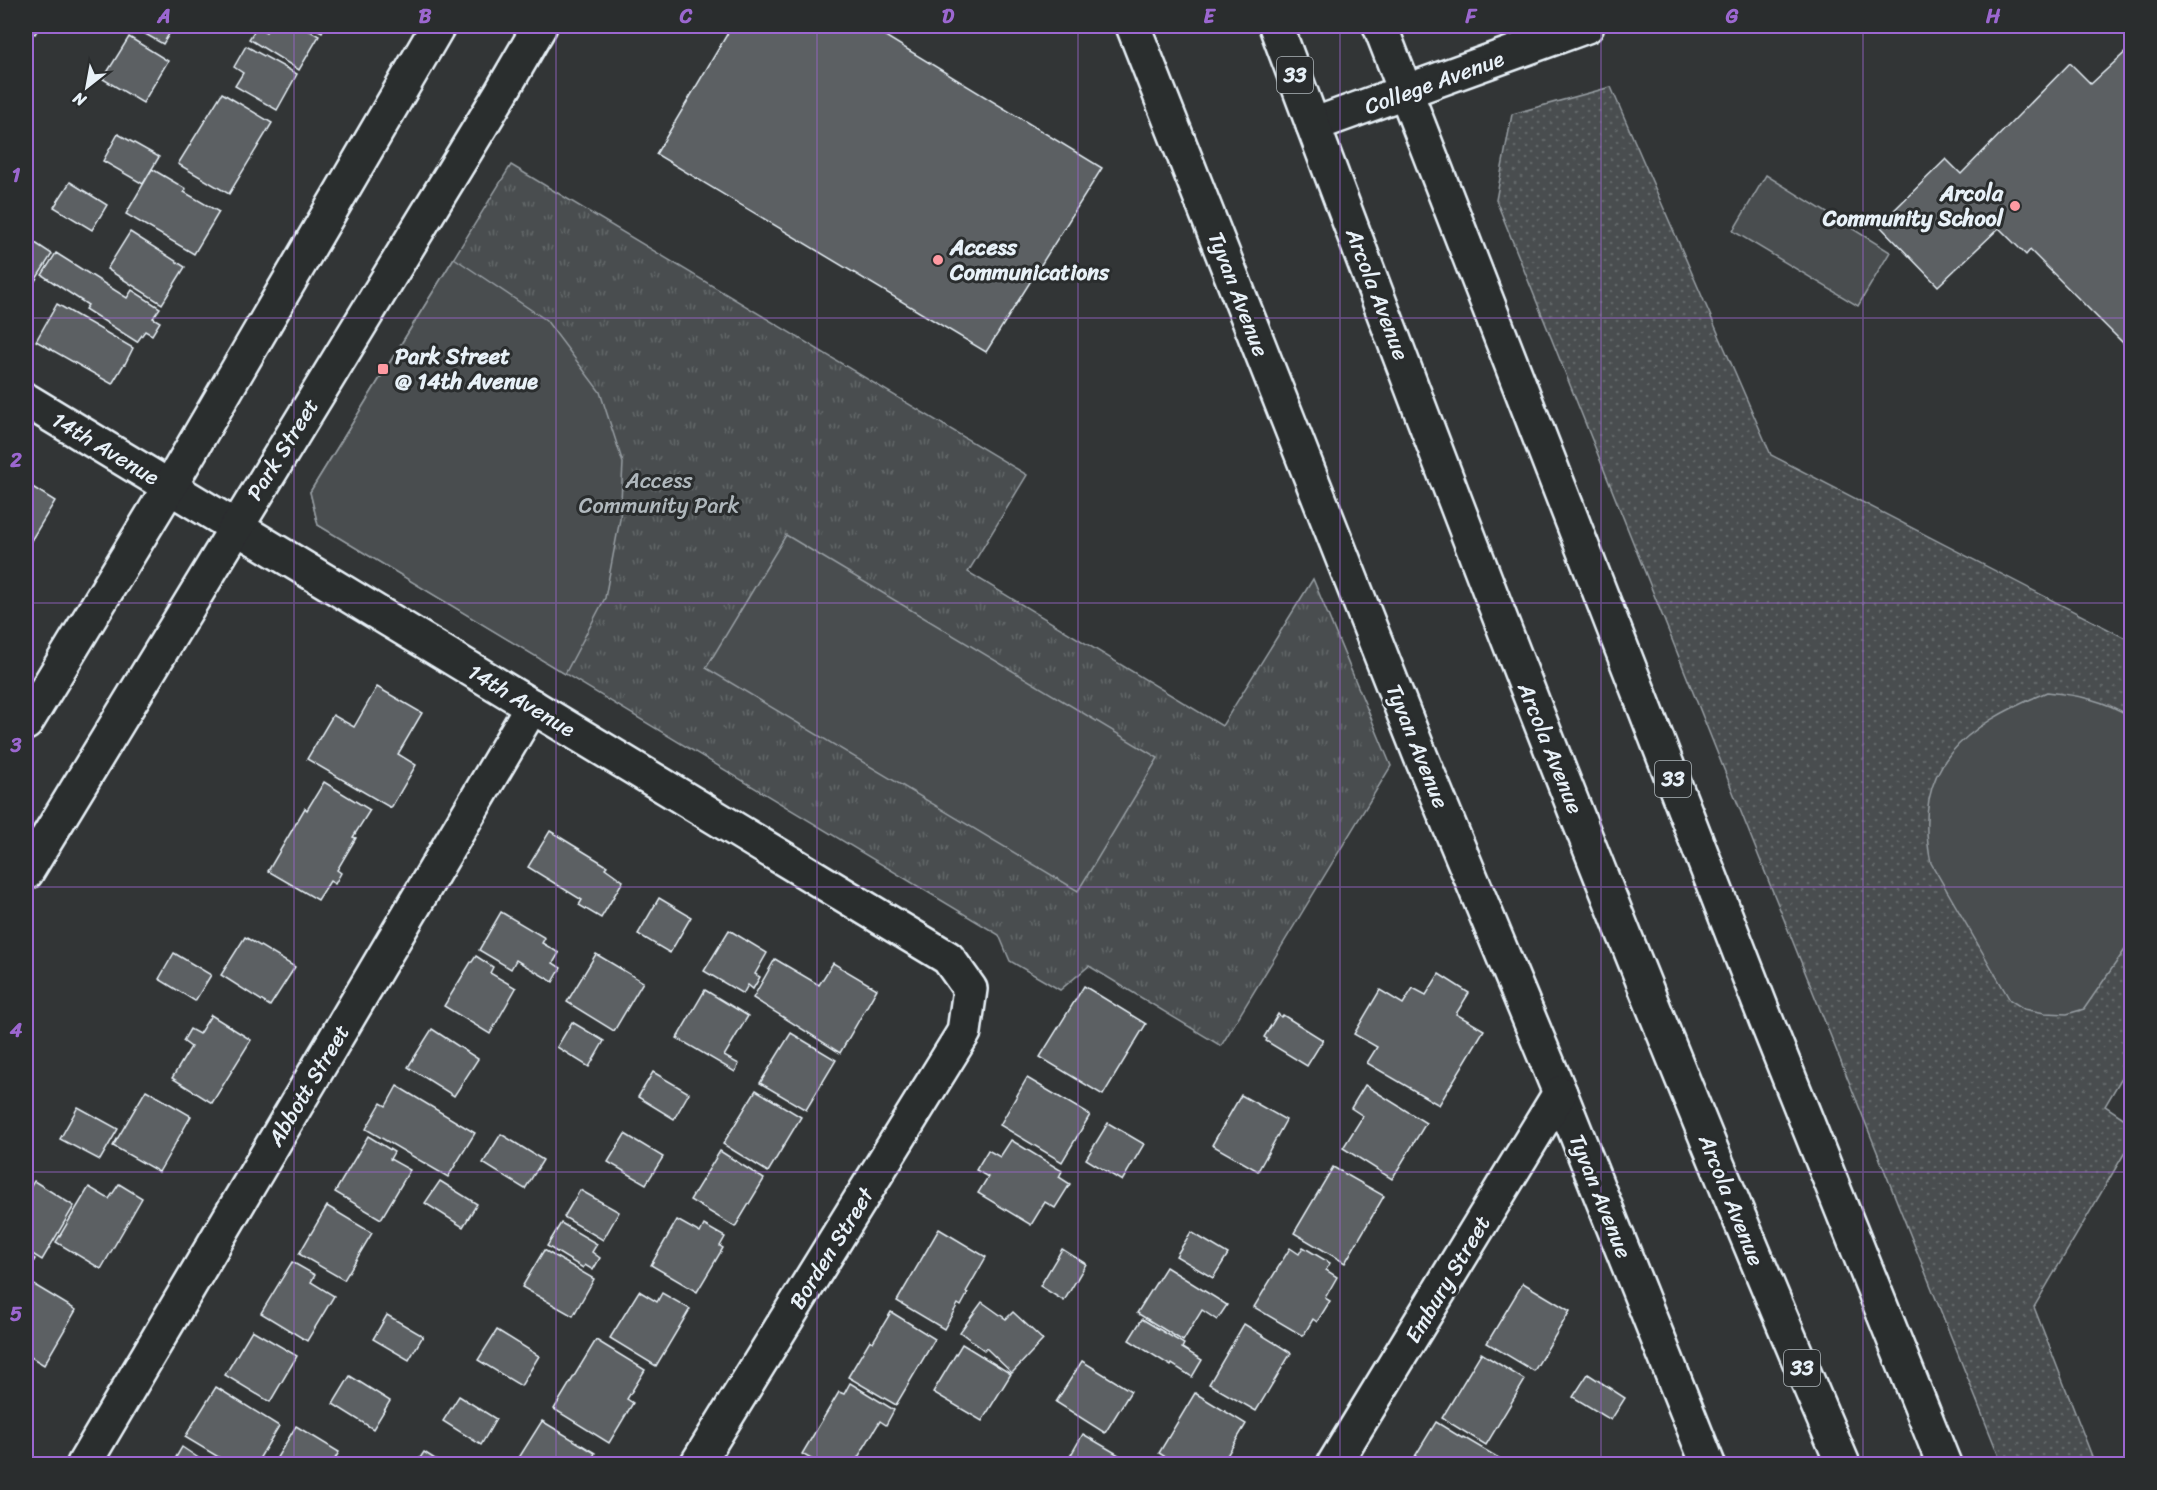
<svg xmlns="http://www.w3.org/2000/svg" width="2157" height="1490" font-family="Sriracha,sans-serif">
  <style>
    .grass { fill: url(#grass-dots); stroke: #989fa4; stroke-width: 1.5 }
    .park { fill: url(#park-tufts); stroke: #989fa4; stroke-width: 1.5 }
    .pitch { fill: #494d4f; stroke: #989fa4; stroke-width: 1.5 }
    .building { fill: #5c6063; stroke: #e8f1f8; stroke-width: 1.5 }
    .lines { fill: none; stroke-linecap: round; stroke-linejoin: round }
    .street-casing { stroke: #e8f1f8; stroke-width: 38 }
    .secondary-casing { stroke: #e8f1f8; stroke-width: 38 }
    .primary-casing { stroke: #e8f1f8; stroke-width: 38 }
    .street { stroke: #2a2d2e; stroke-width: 33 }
    .secondary { stroke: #2a2d2e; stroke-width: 33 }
    .primary { stroke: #2a2d2e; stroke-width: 33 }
    .grid { fill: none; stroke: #9c67d0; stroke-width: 1.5; stroke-opacity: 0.55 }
    .poi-dot { fill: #ff9aa2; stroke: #2a2d2e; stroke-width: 2 }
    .labels { text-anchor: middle; stroke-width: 6; stroke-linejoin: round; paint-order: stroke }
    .shield { fill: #2a2d2e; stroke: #afb6bb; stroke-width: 1.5 }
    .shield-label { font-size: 21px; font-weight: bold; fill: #e8f1f8 }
    .street-label { font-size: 22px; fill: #e8f1f8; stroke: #2a2d2e }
    .poi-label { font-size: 22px; font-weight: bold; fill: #e8f1f8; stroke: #2a2d2e; text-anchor: start }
    .park-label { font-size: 22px; fill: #b0b8bd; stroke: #2a2d2e }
    .neatline { fill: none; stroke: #9c67d0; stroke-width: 2 }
    .grid-label { font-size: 20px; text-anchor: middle; font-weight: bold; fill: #9c67d0 }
  </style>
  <defs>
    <pattern id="grass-dots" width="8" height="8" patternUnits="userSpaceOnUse" patternTransform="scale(1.5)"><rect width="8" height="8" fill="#494d4f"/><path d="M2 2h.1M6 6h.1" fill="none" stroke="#636769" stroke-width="1.8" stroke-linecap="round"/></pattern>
    <pattern id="park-tufts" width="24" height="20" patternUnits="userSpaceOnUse" patternTransform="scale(1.5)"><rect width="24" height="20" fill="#494d4f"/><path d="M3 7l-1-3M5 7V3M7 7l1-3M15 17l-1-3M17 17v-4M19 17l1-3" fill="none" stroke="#636769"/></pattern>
  </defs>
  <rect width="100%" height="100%" fill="#323536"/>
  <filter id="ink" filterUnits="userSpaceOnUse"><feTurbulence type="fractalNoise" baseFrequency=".0167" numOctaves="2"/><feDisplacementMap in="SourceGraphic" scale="12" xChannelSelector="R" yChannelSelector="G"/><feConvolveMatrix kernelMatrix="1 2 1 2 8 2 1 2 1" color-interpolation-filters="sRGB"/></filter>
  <g filter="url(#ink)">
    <!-- grass -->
    <path class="grass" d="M1611 87 1771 455 2131 641V1062L2105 1106 2131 1123V1142L2034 1307 2095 1464H2002L1496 200 1512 114Z"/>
    <!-- park -->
    <path class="park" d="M511 165 1027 475 968 572 1222 726 1313 579 1391 766 1221 1046 1089 966 1060 990 1010 961 999 935 318 525 310 492Z"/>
    <!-- pitch -->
    <g class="pitch">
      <path d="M1766 175 1890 252 1858 306 1733 231Z"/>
      <path d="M454 258 546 320 600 392 623 463 620 519 605 598 565 674 318 525 310 492Z"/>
      <path d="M786 535 1158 758 1078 891 706 668Z"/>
      <path d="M2047 692C2077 695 2105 700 2131 717V941L2084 1009 2067 1014 2045 1013 2024 1009 2010 1000 1931 863C1911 764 1964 727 2047 692Z"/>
    </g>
    <!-- building -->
    <g class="building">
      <path d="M26 26H40L35 34 26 29Z"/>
      <path d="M131 26H174L163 44Z"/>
      <path d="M270 26H301L319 36 299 70 249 39 257 27 266 32Z"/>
      <path d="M310 26H325L322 32Z"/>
      <path d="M732 26H869L1102 168 986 352 656 154Z"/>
      <path d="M129 37 168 61 143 103 103 79Z"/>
      <path d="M246 46 297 74 277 110 235 86 243 73 234 67Z"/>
      <path d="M2132 46V352L2030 250 2026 255 1999 228 1938 286 1879 225 1946 159 1961 174 2070 63 2091 84Z"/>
      <path d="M222 93 272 123 229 194 178 164Z"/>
      <path d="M118 134 159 157 143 184 103 161Z"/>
      <path d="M152 169 186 189 184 192 219 212 194 254 126 214Z"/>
      <path d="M70 182 107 205 92 230 54 207Z"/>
      <path d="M130 232 185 267 162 304 107 269Z"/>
      <path d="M26 237 52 254 33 284 26 280Z"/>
      <path d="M56 253 127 298 132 290 160 308 153 318 160 322 152 335 145 331 137 342 85 309 88 305 42 275Z"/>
      <path d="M57 304 133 348 125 364H124L112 384 36 341Z"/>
      <path d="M26 483 55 501 26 549Z"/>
      <path d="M377 687 422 713 398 754 416 765 391 808 307 759 333 715 354 727Z"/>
      <path d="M324 782 370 810 353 837 356 838 337 870 341 873 335 884 330 881 318 900 268 871 305 808 307 810Z"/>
      <path d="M550 831 607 866 605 868 623 881 601 918 579 905 582 900 528 867Z"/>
      <path d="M659 898 691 917 670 953 638 934Z"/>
      <path d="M501 912 545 938 542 943 559 953 553 963 561 968 553 982 516 960 511 969 479 950Z"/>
      <path d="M729 930 767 953 755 974 760 977 753 989 748 985 743 994 704 971Z"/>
      <path d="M245 937 295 967 270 1006 221 975Z"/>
      <path d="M174 953 211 975 195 1001 159 979Z"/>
      <path d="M596 954 643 982 614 1031 567 1002Z"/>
      <path d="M476 956 493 967 490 973 516 988 490 1034 444 1006 471 962H472Z"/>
      <path d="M775 959 819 985 833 963 877 989 840 1053 753 998Z"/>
      <path d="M1439 974 1469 993 1456 1014 1484 1030 1439 1105 1367 1063 1377 1047 1354 1034 1380 990 1403 1004 1413 988 1426 995Z"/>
      <path d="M1084 986 1146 1024 1103 1095 1040 1057Z"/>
      <path d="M705 990 748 1016 724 1056 739 1064 735 1072 677 1038Z"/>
      <path d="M1278 1014 1281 1017 1283 1015 1323 1040 1307 1066 1266 1041 1267 1039 1264 1037Z"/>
      <path d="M211 1015 251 1040 212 1103 172 1078 191 1047 183 1041 190 1029 199 1034Z"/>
      <path d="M572 1022 604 1041 589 1067 557 1047Z"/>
      <path d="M432 1029 478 1059 454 1096 408 1067Z"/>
      <path d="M791 1033 836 1060 806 1110 760 1083Z"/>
      <path d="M653 1072 689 1093 674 1119 638 1097Z"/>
      <path d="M1027 1078 1090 1115 1062 1162 1000 1125Z"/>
      <path d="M1365 1085 1426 1123 1392 1179 1343 1148 1363 1116 1351 1108Z"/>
      <path d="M397 1086 475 1133 448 1177 366 1129 381 1103 386 1106Z"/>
      <path d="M146 1090 191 1116 159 1172 113 1146Z"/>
      <path d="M756 1090 801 1117 768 1172 723 1144Z"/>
      <path d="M1241 1095 1286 1120 1258 1171 1212 1145Z"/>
      <path d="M78 1107 118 1129 100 1160 60 1139Z"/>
      <path d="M1108 1123 1144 1144 1122 1181 1086 1159Z"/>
      <path d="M501 1134 543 1160 525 1189 483 1163Z"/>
      <path d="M625 1134 663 1157 646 1184 608 1162Z"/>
      <path d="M368 1136 394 1152 390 1159 410 1170 381 1219 335 1192Z"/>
      <path d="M1011 1140 1062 1171 1059 1177 1070 1184 1055 1208 1045 1202 1031 1225 978 1193 988 1177 976 1170 988 1150 1000 1157Z"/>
      <path d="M720 1151 764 1179 735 1227 690 1200Z"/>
      <path d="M1333 1167 1384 1196 1345 1263 1294 1233Z"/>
      <path d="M34 1181 74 1206 42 1260 26 1250V1195Z"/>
      <path d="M440 1181 477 1204 463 1227 425 1203Z"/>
      <path d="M119 1184 142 1198 101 1269 56 1242 89 1187 109 1199Z"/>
      <path d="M580 1190 619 1212 603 1240 564 1217Z"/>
      <path d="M327 1206 372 1233 344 1280 299 1254Z"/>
      <path d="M677 1220 700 1233 704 1225 725 1237 720 1246 723 1248 697 1292 651 1265Z"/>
      <path d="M561 1223 597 1244 592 1252 600 1258 593 1270 585 1265 583 1268 547 1246Z"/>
      <path d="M939 1229 986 1257 966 1292 968 1293 961 1306 958 1304 944 1329 897 1301Z"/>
      <path d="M1191 1232 1228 1254 1213 1278 1176 1256Z"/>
      <path d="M1303 1247 1330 1263 1326 1270 1337 1277 1325 1298 1330 1301 1317 1322 1313 1319 1303 1336 1254 1307 1290 1248 1299 1254Z"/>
      <path d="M1062 1249 1086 1264 1064 1301 1040 1286Z"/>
      <path d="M544 1250 594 1279 573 1316 522 1287Z"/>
      <path d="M26 1254 35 1259 26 1275Z"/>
      <path d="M292 1262 315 1275 311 1282 334 1296 307 1341 261 1313Z"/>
      <path d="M1166 1267 1227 1305 1217 1320 1202 1310 1183 1341 1137 1313Z"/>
      <path d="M31 1283 76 1310 44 1365 26 1354V1292Z"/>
      <path d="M1523 1283 1570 1311 1534 1371 1487 1343Z"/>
      <path d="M639 1291 657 1302 662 1293 690 1309 656 1366 610 1338Z"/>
      <path d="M982 1302 1006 1319 1013 1312 1043 1340 1012 1373 986 1348 984 1350 960 1332Z"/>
      <path d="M891 1312 935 1339 896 1405 848 1377 870 1340 873 1342Z"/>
      <path d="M387 1315 423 1336 409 1360 373 1339Z"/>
      <path d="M1142 1319 1184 1344 1182 1348 1202 1360 1192 1377 1172 1364 1171 1366 1129 1340Z"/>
      <path d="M1244 1324 1291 1353 1256 1411 1209 1384Z"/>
      <path d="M252 1330 297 1356 270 1402 225 1375Z"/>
      <path d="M497 1330 539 1356 521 1386 478 1360Z"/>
      <path d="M596 1340 645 1370 627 1399 633 1403 609 1443 554 1409Z"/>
      <path d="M962 1344 1011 1374 982 1421 933 1392Z"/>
      <path d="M1481 1353 1525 1380 1486 1445 1442 1418Z"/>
      <path d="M1082 1361 1131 1391 1105 1433 1056 1402Z"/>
      <path d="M1588 1374 1625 1398 1611 1420 1573 1397Z"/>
      <path d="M350 1376 390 1401 373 1429 333 1404Z"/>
      <path d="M850 1383 894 1410 886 1425 880 1421 854 1464H820L802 1454 839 1392 844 1394Z"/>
      <path d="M216 1387 279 1426 256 1464H230L185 1437Z"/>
      <path d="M1195 1393 1246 1424 1222 1464H1177L1159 1453Z"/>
      <path d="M459 1396 496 1419 481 1445 443 1421Z"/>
      <path d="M542 1421 595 1453 592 1459 598 1462 596 1464H515Z"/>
      <path d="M1436 1422 1462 1438 1463 1437 1509 1464H1424L1414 1458Z"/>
      <path d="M296 1426 339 1452 332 1464H273Z"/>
      <path d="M1083 1434 1124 1458 1120 1464H1075L1068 1460Z"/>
      <path d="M182 1447 206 1463 205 1464H172Z"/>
      <path d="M424 1452 443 1464H416Z"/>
    </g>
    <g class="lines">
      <defs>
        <g id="street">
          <path d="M1133 26 1421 757 1560 1093 1708 1464"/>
          <path d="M26 400 948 958 970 989 964 1032 697 1464"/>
          <path d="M84 1464 532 706"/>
          <path d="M1334 1464 1560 1093"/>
        </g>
        <g id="secondary">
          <path d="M1313 125 1587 26"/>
          <path d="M26 723 170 486 438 26"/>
          <path d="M26 873 501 93 540 26"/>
        </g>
        <g id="primary">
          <path d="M1276 26C1456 509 1640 991 1843 1464"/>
          <path d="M1380 26 1766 1020 1944 1464"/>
        </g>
      </defs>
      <!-- street casing -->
      <use href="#street" class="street-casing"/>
      <!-- secondary casing -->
      <use href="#secondary" class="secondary-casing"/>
      <!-- primary casing -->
      <use href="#primary" class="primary-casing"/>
      <!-- street -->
      <use href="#street" class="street"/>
      <!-- secondary -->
      <use href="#secondary" class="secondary"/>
      <!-- primary -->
      <use href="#primary" class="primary"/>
    </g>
  </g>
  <!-- grid -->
  <path class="grid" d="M294 26V1464M556 26V1464M817 26V1464M1078 26V1464M1340 26V1464M1601 26V1464M1863 26V1464M26 318H2132M26 603H2132M26 887H2132M26 1172H2132"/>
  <!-- markers -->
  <g class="poi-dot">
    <circle cx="2015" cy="206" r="6"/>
    <circle cx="938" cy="260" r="6"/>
    <rect x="377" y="363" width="12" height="12" rx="3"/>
  </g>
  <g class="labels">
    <!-- shield labels -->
    <g class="shield">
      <rect x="1277" y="57" width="36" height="36" rx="4.5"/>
      <rect x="1655" y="761" width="36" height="36" rx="4.5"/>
      <rect x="1784" y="1350" width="36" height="36" rx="4.5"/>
    </g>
    <g class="shield-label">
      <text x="1295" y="82">33</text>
      <text x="1673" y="786">33</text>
      <text x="1802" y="1375">33</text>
    </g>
    <!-- street labels -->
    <g class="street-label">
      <text transform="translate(1434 82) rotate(-20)" y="8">College Avenue</text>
      <text transform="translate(1239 294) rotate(69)" y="8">Tyvan Avenue</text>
      <text transform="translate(1378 294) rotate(69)" y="8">Arcola Avenue</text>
      <text transform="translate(106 448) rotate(31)" y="8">14th Avenue</text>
      <text transform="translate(282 449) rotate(-58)" y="8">Park Street</text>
      <text transform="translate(522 700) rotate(31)" y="8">14th Avenue</text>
      <text transform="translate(1418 746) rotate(68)" y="8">Tyvan Avenue</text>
      <text transform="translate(1551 748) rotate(68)" y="8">Arcola Avenue</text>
      <text transform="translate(308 1085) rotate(-59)" y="8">Abbott Street</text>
      <text transform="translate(1601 1196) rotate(68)" y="8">Tyvan Avenue</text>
      <text transform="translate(1732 1200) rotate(68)" y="8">Arcola Avenue</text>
      <text transform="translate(831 1248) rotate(-58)" y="8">Borden Street</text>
      <text transform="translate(1447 1279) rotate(-59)" y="8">Embury Street</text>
    </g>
    <!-- poi labels -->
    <g class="poi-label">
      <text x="2003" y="201" text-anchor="end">Arcola<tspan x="2003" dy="25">Community School</tspan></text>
      <text x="950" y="255">Access<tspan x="950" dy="25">Communications</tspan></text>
      <text x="395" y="364">Park Street<tspan x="395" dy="25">@ 14th Avenue</tspan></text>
    </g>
    <!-- park labels -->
    <g class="park-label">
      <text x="659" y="488">Access<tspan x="659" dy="25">Community Park</tspan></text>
    </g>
  </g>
  <!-- margin -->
  <rect width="2157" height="1490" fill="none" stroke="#2a2d2e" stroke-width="66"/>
  <!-- north arrow -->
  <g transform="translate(87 87) rotate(211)" stroke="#2a2d2e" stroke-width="4.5" paint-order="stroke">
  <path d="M0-4.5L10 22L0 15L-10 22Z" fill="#e8f1f8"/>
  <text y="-9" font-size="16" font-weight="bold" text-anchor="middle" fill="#e8f1f8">N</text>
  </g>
  <rect x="33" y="33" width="2091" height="1424" class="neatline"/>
  <g class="grid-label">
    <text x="164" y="23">A</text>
    <text x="425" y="23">B</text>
    <text x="686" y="23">C</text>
    <text x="948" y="23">D</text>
    <text x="1209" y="23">E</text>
    <text x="1471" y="23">F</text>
    <text x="1732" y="23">G</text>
    <text x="1993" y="23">H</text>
    <text x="16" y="182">1</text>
    <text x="16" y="467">2</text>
    <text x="16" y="752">3</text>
    <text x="16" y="1037">4</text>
    <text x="16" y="1321">5</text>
  </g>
</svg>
